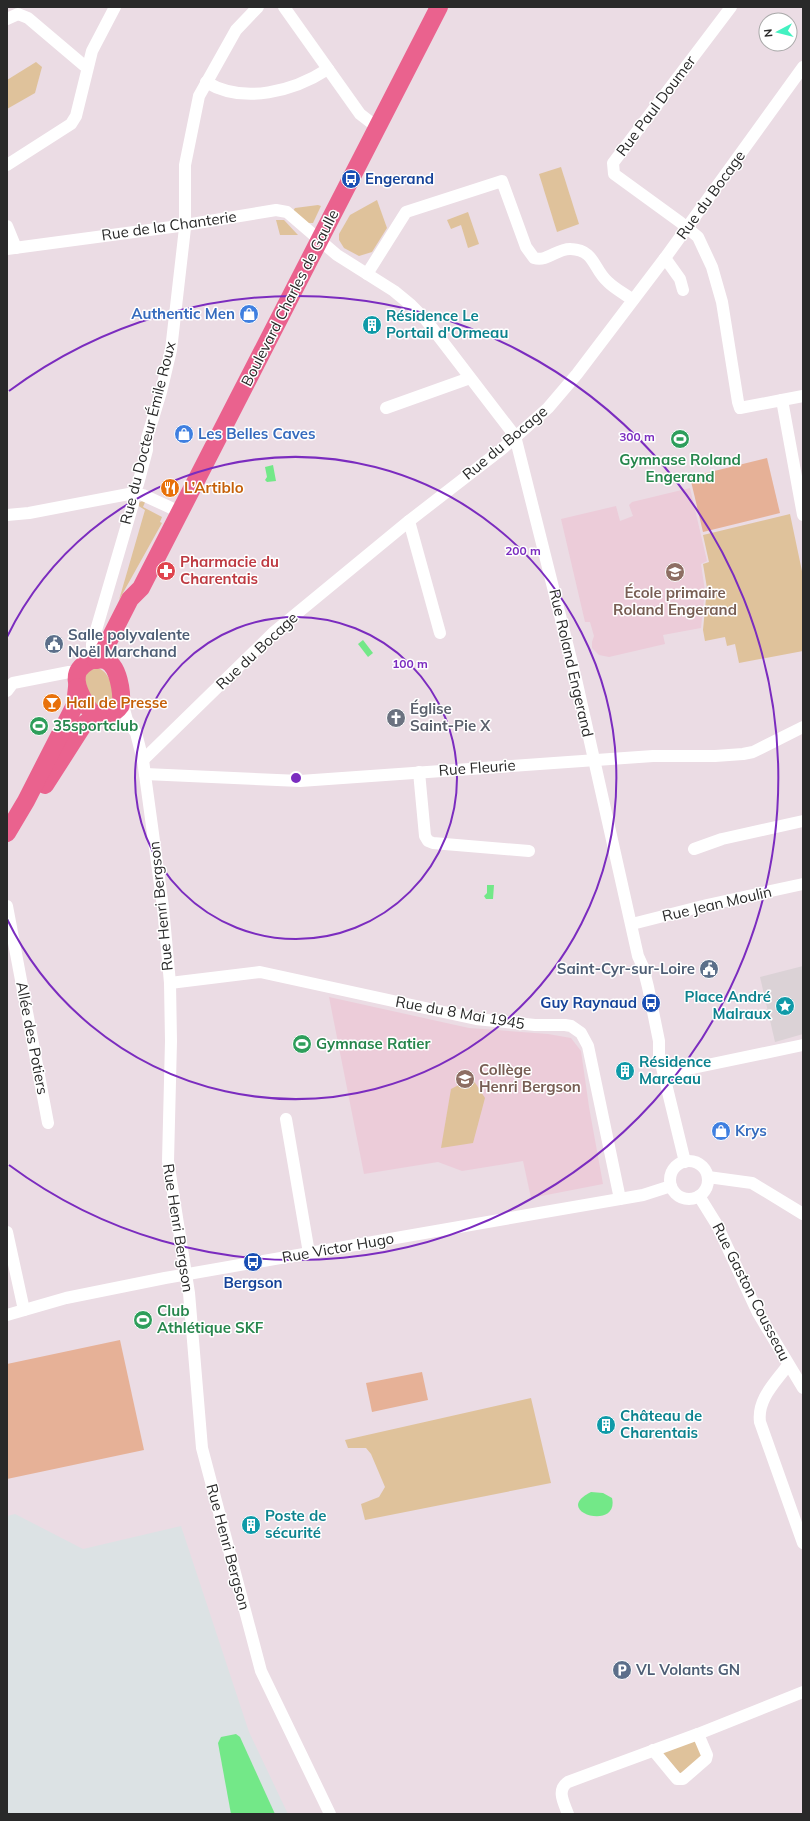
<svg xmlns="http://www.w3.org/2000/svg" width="810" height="1821" font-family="Mulish,sans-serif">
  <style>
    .industrial { fill: #dce2e4 }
    .education { fill: #ecccd9 }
    .green { fill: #dfc29b }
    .pitch { fill: #e6b197 }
    .plaza { fill: #dbd2d6 }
    .water { fill: #73e888 }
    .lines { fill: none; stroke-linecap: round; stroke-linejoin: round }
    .minor { stroke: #fff; stroke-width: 12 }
    .primary { stroke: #ea628e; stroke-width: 18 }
    .ring { fill: none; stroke: #7b2cbf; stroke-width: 2 }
    .labels { text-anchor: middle; stroke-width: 3; stroke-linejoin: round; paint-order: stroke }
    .street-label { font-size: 15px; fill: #292929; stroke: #fff }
    .transit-label { font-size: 15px; font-weight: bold; fill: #164399; stroke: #fff; text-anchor: start }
    .shop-label { font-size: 15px; font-weight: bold; fill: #366cbe; stroke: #fff; text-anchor: start }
    .culture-label { font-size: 15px; font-weight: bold; fill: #0d838f; stroke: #fff; text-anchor: start }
    .leisure-label { font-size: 15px; font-weight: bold; fill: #27864d; stroke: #fff; text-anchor: start }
    .food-label { font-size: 15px; font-weight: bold; fill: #c56008; stroke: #fff; text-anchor: start }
    .health-label { font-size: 15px; font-weight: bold; fill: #be3a42; stroke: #fff; text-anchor: start }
    .education-label { font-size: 15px; font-weight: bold; fill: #785e54; stroke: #fff }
    .service-label { font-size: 15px; font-weight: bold; fill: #4e5e75; stroke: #fff; text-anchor: start }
    .worship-label { font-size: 15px; font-weight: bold; fill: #5b616d; stroke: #fff; text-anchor: start }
    .centre { fill: #7b2cbf; stroke: #fff; stroke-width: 2 }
    .ring-label { font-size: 12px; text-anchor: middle; font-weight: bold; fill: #7b2cbf; stroke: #fff; stroke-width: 3; stroke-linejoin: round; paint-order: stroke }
  </style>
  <rect width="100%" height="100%" fill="#ebdce4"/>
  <!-- industrial -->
  <path class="industrial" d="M15 1514 83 1549 181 1526 249 1732 288 1814H7V1516Z"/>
  <!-- education -->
  <g class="education">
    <path d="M690 488 707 561 701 564 705 591 701 628 663 635 665 644 609 657 599 655 592 648V642L594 636 590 622H585L561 519 616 506 620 521 633 516 629 505 632 502Z"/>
    <path d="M329 997 469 1028 548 1034 571 1038 581 1051 589 1107 603 1184 531 1198 523 1161 462 1171 438 1162 364 1174Z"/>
  </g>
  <!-- green -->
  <g class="green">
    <path d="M36 62 42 67 35 93 7 109V80Z"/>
    <path d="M561 167 579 224 557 232 539 174Z"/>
    <path d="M377 200 387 228 372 252 359 256 344 248 339 240V234L350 215Z"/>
    <path d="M318 205 321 206 313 223H307L293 211 295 208Z"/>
    <path d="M468 212 479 244 468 248 461 225 451 229 447 220Z"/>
    <path d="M276 220H284L298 235H280Z"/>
    <path d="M146 500 143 507 162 517 160 522 162 523 119 600 145 510 137 505 140 502Z"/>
    <path d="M790 514 803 576V651L739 663 735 644 727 646 725 637 705 641 703 630 707 588 703 564 709 562 703 535Z"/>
    <path d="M98 668C110 672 116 692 111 703L102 707 94 704C88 690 75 672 98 668Z"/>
    <path d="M472 1078 485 1098 473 1143 441 1148 451 1089Z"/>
    <path d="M531 1398 551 1483 365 1520 361 1504 379 1497 385 1487 371 1454 366 1448H348L345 1440Z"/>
    <path d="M694 1739 702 1755 685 1772 680 1773 663 1754 664 1751Z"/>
  </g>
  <!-- pitch -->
  <g class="pitch">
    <path d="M767 458 780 513 703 532 690 477Z"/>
    <path d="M120 1340 144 1450 7 1479V1364Z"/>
    <path d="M422 1372 428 1400 372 1412 366 1383Z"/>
  </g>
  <!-- plaza -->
  <path class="plaza" d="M803 966V1034L775 1042 760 977Z"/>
  <!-- water -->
  <g class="water">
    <path d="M273 465 276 481 267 482 265 480 267 477 265 467Z"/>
    <path d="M363 640 373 653 368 657 358 644Z"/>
    <path d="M487 885H494L493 899H486L484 896 487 893Z"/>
    <path d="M591 1492 603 1493 612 1498C620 1532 550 1512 591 1492Z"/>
    <path d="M236 1734 240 1737 275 1814H231L218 1743 221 1737Z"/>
  </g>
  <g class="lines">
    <!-- minor -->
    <g class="minor">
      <path d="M284 7 360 114 378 128"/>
      <path d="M731 7 613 163 614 174 680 222 698 237 712 267 722 302 738 402 740 408 782 400 803 515"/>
      <path d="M7 19 18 14 28 18 87 68"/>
      <path d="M206 82C244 105 294 91 328 69"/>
      <path d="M7 165 71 124 76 116 92 51 115 7"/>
      <path d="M7 226 16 248"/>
      <path d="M7 249 179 226 276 210 287 212 337 255 394 291 411 305 426 320 515 436 576 679 638 956 643 967 648 987 659 1041V1055L685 1162"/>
      <path d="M665 258 680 279 683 290"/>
      <path d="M367 274 406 212 502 181 526 247 534 258C548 262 557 248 571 249 595 250 593 269 608 282 615 289 625 294 633 300"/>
      <path d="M782 400 803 396"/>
      <path d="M386 408 470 378"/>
      <path d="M7 515 29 513 134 493 143 495 180 512"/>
      <path d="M409 521 440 633"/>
      <path d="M92 660V644L133 504 134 493 138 484 147 450V438L161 392 171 350 185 228V165L199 96 236 30 258 7"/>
      <path d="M7 691 13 683 69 672 78 673"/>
      <path d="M121 705 124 709 127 720 136 733 143 760 163 907 170 983 171 1041 168 1161 189 1293 202 1448 261 1671 330 1814"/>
      <path d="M143 760 273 633 409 521 502 449 548 408 577 374 665 258 803 67"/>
      <path d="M419 772 425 836 428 841 433 843 529 851"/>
      <path d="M145 774 300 781 653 756H715L743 754 753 752 803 727"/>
      <path d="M694 849 722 839 803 821"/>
      <path d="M7 906 48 1123"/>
      <path d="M632 924 707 905 803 884"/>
      <path d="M170 983 260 972 476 1019 535 1025H565L571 1026 581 1033 588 1046 620 1199"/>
      <path d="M664 1074 803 1045"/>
      <path d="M286 1119 309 1253"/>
      <circle cx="689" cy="1180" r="19"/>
      <path d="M708 1177 752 1183 803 1214"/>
      <path d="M699 1196 717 1225 758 1313 803 1388"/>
      <path d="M7 1232 24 1310"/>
      <path d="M7 1315 66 1298 165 1278 643 1195 671 1186"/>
      <path d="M788 1365C775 1383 757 1399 760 1422L803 1543"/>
      <path d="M653 1750 677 1779H683L706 1759 707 1755 698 1734"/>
      <path d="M568 1814C564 1803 556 1790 568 1782L698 1734 803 1692"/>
    </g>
    <!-- primary -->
    <g class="primary">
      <path d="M92 660C96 660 101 659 105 660 119 665 122 693 121 705 114 715 104 717 93 713 88 709 85 703 82 697 74 681 73 668 92 660Z"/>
      <path d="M96 660 104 650 130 599 141 588 439 7"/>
      <path d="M45 785 84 724 98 715"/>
      <path d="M7 833 26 801 75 705 77 687"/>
    </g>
  </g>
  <!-- distance rings -->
  <g class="ring">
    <circle cx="296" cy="778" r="161"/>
    <path d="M7 637A321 321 0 1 1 7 919"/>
    <path d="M9 391A482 482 0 1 1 9 1165"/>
  </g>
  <!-- icons -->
  <defs>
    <symbol id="bus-disc" viewBox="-11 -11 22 22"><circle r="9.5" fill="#1a4fb4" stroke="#fff"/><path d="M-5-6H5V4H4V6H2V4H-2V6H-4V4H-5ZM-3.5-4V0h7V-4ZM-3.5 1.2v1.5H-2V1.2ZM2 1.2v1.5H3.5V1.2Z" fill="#fff"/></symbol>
    <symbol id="shop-disc" viewBox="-11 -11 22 22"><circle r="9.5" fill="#3f7fe0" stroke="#fff"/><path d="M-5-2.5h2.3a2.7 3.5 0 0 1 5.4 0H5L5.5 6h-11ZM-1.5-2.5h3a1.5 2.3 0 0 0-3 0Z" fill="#fff"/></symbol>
    <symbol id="building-disc" viewBox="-11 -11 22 22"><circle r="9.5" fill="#0f9aa8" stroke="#fff"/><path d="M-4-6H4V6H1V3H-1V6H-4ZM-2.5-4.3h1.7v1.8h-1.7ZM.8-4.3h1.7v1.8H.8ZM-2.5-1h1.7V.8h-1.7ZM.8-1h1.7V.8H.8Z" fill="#fff"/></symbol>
    <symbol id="stadium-disc" viewBox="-11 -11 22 22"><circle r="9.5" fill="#2e9e5b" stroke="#fff"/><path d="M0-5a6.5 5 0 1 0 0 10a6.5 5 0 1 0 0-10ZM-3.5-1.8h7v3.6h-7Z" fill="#fff"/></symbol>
    <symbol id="restaurant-disc" viewBox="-11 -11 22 22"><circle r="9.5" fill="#e8710a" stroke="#fff"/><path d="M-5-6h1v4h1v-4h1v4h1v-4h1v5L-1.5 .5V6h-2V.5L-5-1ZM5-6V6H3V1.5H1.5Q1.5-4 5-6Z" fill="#fff"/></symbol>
    <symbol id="pharmacy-disc" viewBox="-11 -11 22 22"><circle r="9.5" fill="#e0444e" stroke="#fff"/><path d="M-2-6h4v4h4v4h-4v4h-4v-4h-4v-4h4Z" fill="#fff"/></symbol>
    <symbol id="school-disc" viewBox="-11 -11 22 22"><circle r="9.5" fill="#8d6e63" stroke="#fff"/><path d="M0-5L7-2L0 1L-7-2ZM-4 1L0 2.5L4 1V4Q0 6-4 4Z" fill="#fff"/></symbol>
    <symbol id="civic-disc" viewBox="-11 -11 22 22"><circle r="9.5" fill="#5c6f8a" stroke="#fff"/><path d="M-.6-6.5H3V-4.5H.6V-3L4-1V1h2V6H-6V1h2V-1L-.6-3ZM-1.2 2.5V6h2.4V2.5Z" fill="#fff"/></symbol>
    <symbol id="bar-disc" viewBox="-11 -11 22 22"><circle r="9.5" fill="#e8710a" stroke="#fff"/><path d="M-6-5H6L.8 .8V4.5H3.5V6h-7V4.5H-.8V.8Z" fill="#fff"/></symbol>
    <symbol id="church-disc" viewBox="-11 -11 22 22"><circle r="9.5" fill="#6b7280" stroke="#fff"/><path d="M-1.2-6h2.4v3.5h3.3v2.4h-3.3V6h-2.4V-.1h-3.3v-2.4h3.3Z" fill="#fff"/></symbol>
    <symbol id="sight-disc" viewBox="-11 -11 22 22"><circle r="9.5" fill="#0f9aa8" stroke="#fff"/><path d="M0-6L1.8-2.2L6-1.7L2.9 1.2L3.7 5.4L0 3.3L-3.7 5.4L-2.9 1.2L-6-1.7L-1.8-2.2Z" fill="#fff"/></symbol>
    <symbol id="parking-disc" viewBox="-11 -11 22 22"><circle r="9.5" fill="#5c6f8a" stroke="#fff"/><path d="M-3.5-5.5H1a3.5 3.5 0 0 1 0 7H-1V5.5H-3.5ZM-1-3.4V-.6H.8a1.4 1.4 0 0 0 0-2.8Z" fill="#fff"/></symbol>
  </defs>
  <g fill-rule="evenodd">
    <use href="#bus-disc" x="340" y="168" width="22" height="22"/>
    <use href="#shop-disc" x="238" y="303" width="22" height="22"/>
    <use href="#building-disc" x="361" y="314" width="22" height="22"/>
    <use href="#shop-disc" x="173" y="423" width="22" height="22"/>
    <use href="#stadium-disc" x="669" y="428" width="22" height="22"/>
    <use href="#restaurant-disc" x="159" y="477" width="22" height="22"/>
    <use href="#pharmacy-disc" x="155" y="560" width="22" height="22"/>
    <use href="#school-disc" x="664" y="561" width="22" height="22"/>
    <use href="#civic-disc" x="43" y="633" width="22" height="22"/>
    <use href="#bar-disc" x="41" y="692" width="22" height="22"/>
    <use href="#church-disc" x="385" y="707" width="22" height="22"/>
    <use href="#stadium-disc" x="28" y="715" width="22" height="22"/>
    <use href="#civic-disc" x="698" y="958" width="22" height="22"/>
    <use href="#bus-disc" x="640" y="992" width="22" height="22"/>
    <use href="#sight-disc" x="774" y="995" width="22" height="22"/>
    <use href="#stadium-disc" x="291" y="1033" width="22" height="22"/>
    <use href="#building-disc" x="614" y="1060" width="22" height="22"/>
    <use href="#school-disc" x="454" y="1068" width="22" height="22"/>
    <use href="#shop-disc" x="710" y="1120" width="22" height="22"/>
    <use href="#bus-disc" x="242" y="1251" width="22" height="22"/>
    <use href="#stadium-disc" x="132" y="1309" width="22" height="22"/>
    <use href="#building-disc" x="595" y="1414" width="22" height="22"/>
    <use href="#building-disc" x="240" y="1514" width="22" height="22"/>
    <use href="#parking-disc" x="611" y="1659" width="22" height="22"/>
  </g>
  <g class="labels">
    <!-- street labels -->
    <g class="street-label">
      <text transform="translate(656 106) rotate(-53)" y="5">Rue Paul Doumer</text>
      <text transform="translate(711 195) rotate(-54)" y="5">Rue du Bocage</text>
      <text transform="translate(169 226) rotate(-8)" y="5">Rue de la Chanterie</text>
      <text transform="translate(290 298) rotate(-63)" y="5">Boulevard Charles de Gaulle</text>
      <text transform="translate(148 433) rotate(-76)" y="5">Rue du Docteur Émile Roux</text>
      <text transform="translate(505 443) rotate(-40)" y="5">Rue du Bocage</text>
      <text transform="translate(257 651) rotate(-43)" y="5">Rue du Bocage</text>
      <text transform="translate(571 663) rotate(77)" y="5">Rue Roland Engerand</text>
      <text transform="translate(477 768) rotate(-4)" y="5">Rue Fleurie</text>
      <text transform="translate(717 904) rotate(-13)" y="5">Rue Jean Moulin</text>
      <text transform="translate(161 906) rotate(-96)" y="5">Rue Henri Bergson</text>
      <text transform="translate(460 1013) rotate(10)" y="5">Rue du 8 Mai 1945</text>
      <text transform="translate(32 1038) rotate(79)" y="5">Allée des Potiers</text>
      <text transform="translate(178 1228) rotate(81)" y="5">Rue Henri Bergson</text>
      <text transform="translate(338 1248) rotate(-10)" y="5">Rue Victor Hugo</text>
      <text transform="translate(751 1292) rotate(63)" y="5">Rue Gaston Cousseau</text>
      <text transform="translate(228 1547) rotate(75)" y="5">Rue Henri Bergson</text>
    </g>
    <!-- transit labels -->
    <g class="transit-label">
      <text x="365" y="184">Engerand</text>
      <text x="637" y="1008" text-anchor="end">Guy Raynaud</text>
      <text x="253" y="1288" text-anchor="middle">Bergson</text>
    </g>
    <!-- shop labels -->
    <g class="shop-label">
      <text x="235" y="319" text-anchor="end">Authentic Men</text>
      <text x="198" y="439">Les Belles Caves</text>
      <text x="735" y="1136">Krys</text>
    </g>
    <!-- culture labels -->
    <g class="culture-label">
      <text x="386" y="321">Résidence Le<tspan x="386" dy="17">Portail d'Ormeau</tspan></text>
      <text x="771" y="1002" text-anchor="end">Place André<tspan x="771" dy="17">Malraux</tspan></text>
      <text x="639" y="1067">Résidence<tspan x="639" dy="17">Marceau</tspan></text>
      <text x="620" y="1421">Château de<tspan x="620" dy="17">Charentais</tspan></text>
      <text x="265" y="1521">Poste de<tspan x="265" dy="17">sécurité</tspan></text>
    </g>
    <!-- leisure labels -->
    <g class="leisure-label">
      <text x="680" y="465" text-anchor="middle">Gymnase Roland<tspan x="680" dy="17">Engerand</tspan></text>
      <text x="53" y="731">35sportclub</text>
      <text x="316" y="1049">Gymnase Ratier</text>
      <text x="157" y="1316">Club<tspan x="157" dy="17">Athlétique SKF</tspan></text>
    </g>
    <!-- food labels -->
    <g class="food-label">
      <text x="184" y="493">L’Artiblo</text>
      <text x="66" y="708">Hall de Presse</text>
    </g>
    <!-- health labels -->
    <g class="health-label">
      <text x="180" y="567">Pharmacie du<tspan x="180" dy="17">Charentais</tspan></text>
    </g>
    <!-- education labels -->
    <g class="education-label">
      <text x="675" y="598">École primaire<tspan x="675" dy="17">Roland Engerand</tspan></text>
      <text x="479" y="1075" text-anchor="start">Collège<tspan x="479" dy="17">Henri Bergson</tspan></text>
    </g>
    <!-- service labels -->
    <g class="service-label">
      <text x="68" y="640">Salle polyvalente<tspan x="68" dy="17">Noël Marchand</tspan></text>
      <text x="695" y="974" text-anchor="end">Saint-Cyr-sur-Loire</text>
      <text x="636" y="1675">VL Volants GN</text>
    </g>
    <!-- worship labels -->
    <g class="worship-label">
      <text x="410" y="714">Église<tspan x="410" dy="17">Saint-Pie X</tspan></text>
    </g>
  </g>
  <circle cx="296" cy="778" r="6" class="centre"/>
  <g class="ring-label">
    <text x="637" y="441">300 m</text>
    <text x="523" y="555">200 m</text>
    <text x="410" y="668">100 m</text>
  </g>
  <!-- border -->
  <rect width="810" height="1821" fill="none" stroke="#292929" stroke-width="16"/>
  <!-- north arrow -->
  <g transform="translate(778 32) rotate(263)"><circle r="19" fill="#ffffff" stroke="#a9a9a9"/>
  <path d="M0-3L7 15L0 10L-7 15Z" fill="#43f1c1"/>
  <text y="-6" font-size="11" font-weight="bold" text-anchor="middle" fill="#292929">N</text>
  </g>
</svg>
